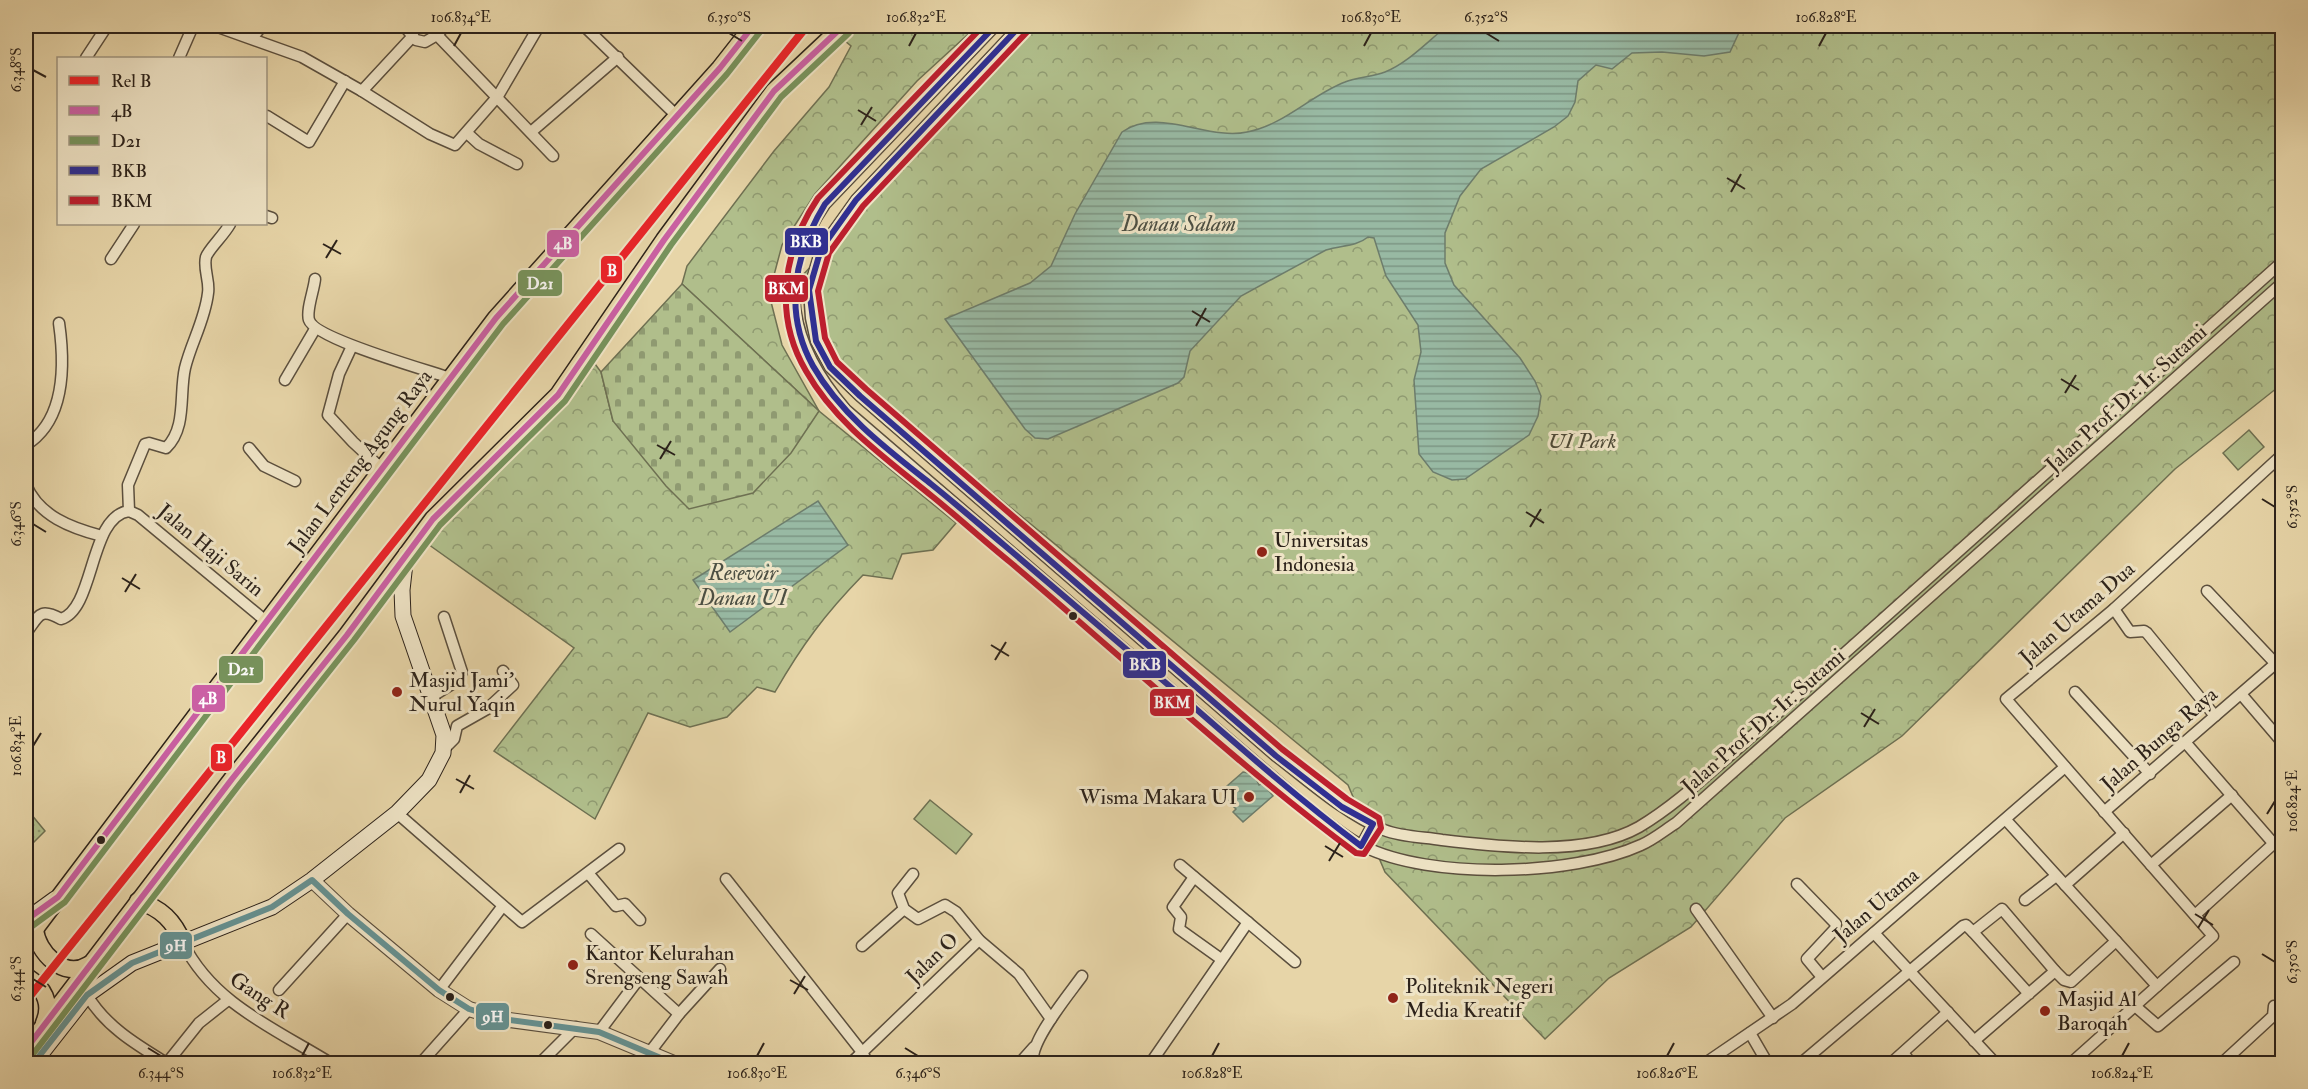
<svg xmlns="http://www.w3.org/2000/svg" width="2308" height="1089" font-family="'IM FELL Double Pica',serif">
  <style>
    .grass { fill: url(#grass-dots); stroke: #6e7052; stroke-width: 1.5 }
    .forest { fill: url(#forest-crowns); stroke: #6e7052; stroke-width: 1.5 }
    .cemetery { fill: url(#cemetery-stones); stroke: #6e7052; stroke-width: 1.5 }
    .pitch { fill: #b0be8b; stroke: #6e7052; stroke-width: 1.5 }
    .water { fill: url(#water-rules); stroke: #6d7d6c; stroke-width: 1.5 }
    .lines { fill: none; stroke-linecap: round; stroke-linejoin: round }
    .minor-casing { stroke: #5b4f3e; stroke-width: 13 }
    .tertiary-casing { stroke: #5b4f3e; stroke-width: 16 }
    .secondary-casing { stroke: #2c221a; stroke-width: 17 }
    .primary-casing { stroke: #2c221a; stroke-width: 19 }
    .minor { stroke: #efe4c6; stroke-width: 10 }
    .tertiary { stroke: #efe4c6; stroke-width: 14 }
    .secondary { stroke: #efe4c6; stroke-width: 15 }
    .primary { stroke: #e7d5a8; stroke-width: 16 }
    .bus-1-casing { stroke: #efe4c6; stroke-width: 10 }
    .bus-2-casing { stroke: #efe4c6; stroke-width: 10 }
    .bus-3-casing { stroke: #efe4c6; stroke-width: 10 }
    .bus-4-casing { stroke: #efe4c6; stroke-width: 10 }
    .bus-5-casing { stroke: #efe4c6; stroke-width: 10 }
    .bus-1 { stroke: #cb60a4; stroke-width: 6 }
    .bus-2 { stroke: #77935c; stroke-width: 6 }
    .bus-3 { stroke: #303092; stroke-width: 6 }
    .bus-4 { stroke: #bd1f2e; stroke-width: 6 }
    .bus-5 { stroke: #669394; stroke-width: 6 }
    .rail-1-casing { stroke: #efe4c6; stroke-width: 12 }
    .rail-1 { stroke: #ec2329; stroke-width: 8 }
    .ticks { fill: none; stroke: #2c221a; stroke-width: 2 }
    .poi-dot { fill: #8f2418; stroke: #efe4c6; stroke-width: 2 }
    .bus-dot { fill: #2c221a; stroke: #efe4c6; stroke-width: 2 }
    .labels { text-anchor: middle; stroke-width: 6; stroke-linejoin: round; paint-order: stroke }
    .street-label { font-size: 21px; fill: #2c221a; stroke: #efe4c6 }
    .park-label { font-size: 21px; font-style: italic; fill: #4d4936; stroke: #efe4c6 }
    .poi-label { font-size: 21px; fill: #2c221a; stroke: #efe4c6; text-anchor: start }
    .water-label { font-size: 22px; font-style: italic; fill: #4c4f43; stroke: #efe4c6 }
    .line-badge { stroke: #efe4c6; stroke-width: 2 }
    .badge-label { font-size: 16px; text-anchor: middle; font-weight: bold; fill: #fff }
    .neatline { fill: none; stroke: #2c221a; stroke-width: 2 }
    .ticks-label { font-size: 15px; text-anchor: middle; fill: #2c221a }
  </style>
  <defs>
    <pattern id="grass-dots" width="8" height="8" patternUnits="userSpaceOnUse" patternTransform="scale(1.5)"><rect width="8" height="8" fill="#b0be8b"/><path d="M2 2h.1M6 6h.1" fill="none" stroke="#8f9a71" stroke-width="1.8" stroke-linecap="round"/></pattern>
    <pattern id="forest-crowns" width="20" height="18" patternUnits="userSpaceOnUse" patternTransform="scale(1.5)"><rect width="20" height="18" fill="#b0be8b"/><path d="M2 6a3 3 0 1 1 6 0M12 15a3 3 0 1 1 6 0" fill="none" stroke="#8f9a71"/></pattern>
    <pattern id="cemetery-stones" width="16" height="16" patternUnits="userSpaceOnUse" patternTransform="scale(1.5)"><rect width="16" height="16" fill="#b0be8b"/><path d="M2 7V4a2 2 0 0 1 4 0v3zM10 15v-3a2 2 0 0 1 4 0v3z" fill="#8f9a71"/></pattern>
    <pattern id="water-rules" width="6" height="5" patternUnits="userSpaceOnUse" patternTransform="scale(1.5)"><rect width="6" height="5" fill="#98b9a3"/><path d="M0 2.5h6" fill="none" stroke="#7c9684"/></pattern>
  </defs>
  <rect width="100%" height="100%" fill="#e7d5a8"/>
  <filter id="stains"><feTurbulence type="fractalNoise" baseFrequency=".00333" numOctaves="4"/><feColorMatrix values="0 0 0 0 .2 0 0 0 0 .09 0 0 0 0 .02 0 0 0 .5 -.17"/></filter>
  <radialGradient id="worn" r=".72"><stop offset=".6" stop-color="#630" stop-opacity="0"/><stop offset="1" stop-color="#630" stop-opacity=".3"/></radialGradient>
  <!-- grass -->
  <path class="grass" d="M26 808 45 831 26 850Z"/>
  <!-- forest -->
  <g class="forest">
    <path d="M852 26H977L917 81 815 194 782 245 769 294 782 345 819 411 956 523 933 550 902 554 892 579 863 575C825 614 802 645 775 692L757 687 727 717 690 727 648 713 595 819 494 751 574 648 425 542 595 364 601 372 613 421 819 411 682 284 687 266 774 151 829 87 851 46 839 36Z"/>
    <path d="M1037 26H2282V384L2175 469 1902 736 1785 818 1691 927 1609 978 1545 1039 1385 872 1348 785 842 369 801 277Z"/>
  </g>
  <!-- cemetery -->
  <path class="cemetery" d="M682 284 819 411 791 453 753 493 689 509 666 486 613 421 601 372Z"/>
  <!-- pitch -->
  <g class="pitch">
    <path d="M2249 430 2264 447 2238 470 2223 453Z"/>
    <path d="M930 800 972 834 956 854 914 819Z"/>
  </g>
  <!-- water -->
  <g class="water">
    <path d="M1447 26H1742L1730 52 1704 56 1662 52 1632 53 1612 69 1596 65 1578 81 1575 102 1568 116 1554 127 1481 169 1460 196 1445 233V263L1454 285 1520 358 1535 381 1541 396 1538 416 1529 435 1465 479 1452 480 1433 472 1419 454 1414 380 1421 352 1418 325 1386 276 1374 238 1368 237C1356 247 1341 245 1326 250L1241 296 1190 351 1184 377 1178 383 1048 439 1035 438 1025 429 945 319 1030 283 1051 266 1075 214 1122 132C1158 106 1208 141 1247 132 1284 125 1311 95 1345 82 1357 77 1372 77 1385 72 1408 63 1428 41 1447 26Z"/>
    <path d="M818 501 848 545 730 632 693 580Z"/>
    <path d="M1243 772 1254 774 1259 785 1263 783 1273 796 1243 822 1233 812 1236 809C1229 802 1223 798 1226 787Z"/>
  </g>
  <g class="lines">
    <defs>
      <g id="minor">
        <path d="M215 26 302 57 362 91 430 134 455 145 498 96 539 26"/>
        <path d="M404 26 416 40 425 42 437 35 445 26"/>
        <path d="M584 26 677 116"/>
        <path d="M995 26 825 204C774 278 790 345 846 410L1310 809C1327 821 1344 837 1363 846 1430 880 1573 876 1641 845 1653 840 1665 830 1676 823L2282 283"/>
        <path d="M1020 26 856 200 821 249 809 290 811 318 816 341 830 367 860 396 1276 756C1310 782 1344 813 1384 830 1402 837 1423 837 1442 840 1500 847 1586 857 1639 827 1676 805 1709 773 1742 745L2282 262"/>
        <path d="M437 35 553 156"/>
        <path d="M252 38 262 26"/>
        <path d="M86 58 107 26"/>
        <path d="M179 58 193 26"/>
        <path d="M362 91 413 36"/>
        <path d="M267 116 309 142 345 81"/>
        <path d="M531 132 618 57"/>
        <path d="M467 133 479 144 517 164"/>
        <path d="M266 216 272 218"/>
        <path d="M111 259 134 224"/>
        <path d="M315 279C314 290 306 310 309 320 315 339 427 370 450 378"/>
        <path d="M352 346 339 374 328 415 353 442 382 469"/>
        <path d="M285 380 315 329"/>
        <path d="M26 445C66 420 65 365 59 323"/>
        <path d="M249 448 264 466 295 481"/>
        <path d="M26 485C39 516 71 528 102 536"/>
        <path d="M129 511 128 485 145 444 149 443 166 448C187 428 179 394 185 368 191 343 205 320 208 293 210 281 203 269 206 257 208 250 224 235 230 224"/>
        <path d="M2207 591 2276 664"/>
        <path d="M2114 609 2130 632 2144 631 2147 633 2215 716"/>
        <path d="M26 633C39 616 39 607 61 619 95 609 89 516 129 511L138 515 267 622"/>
        <path d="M2075 692 2150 774"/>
        <path d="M2241 694 2282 742"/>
        <path d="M431 697 457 681 462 672 444 617"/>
        <path d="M2185 742 2274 844"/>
        <path d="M444 749 454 739 457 726 487 709 513 685 503 671"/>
        <path d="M2104 812 2282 658"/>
        <path d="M397 813 522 922 619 849"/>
        <path d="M2006 820 2157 986"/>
        <path d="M1361 846 1373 824"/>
        <path d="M1180 865 1295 962"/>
        <path d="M2151 865 2232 795"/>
        <path d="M588 873 616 906 625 904 640 920"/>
        <path d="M913 874 898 893 904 909 918 919 945 905 956 912 979 940 1019 974 1051 1019"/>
        <path d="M1194 877 1173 907 1181 917 1179 929 1221 959"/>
        <path d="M726 879 862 1052 868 1064"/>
        <path d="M1797 884 1836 924 1835 929 1807 959 1822 977"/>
        <path d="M2065 885 2124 833"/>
        <path d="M2025 900 2056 876"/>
        <path d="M1696 909 1773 1018"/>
        <path d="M2195 915 2282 836"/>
        <path d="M1874 933 1996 1064"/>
        <path d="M591 934 679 1014"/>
        <path d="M183 943C213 1004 276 1029 332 1064"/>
        <path d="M862 946 904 909"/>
        <path d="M2055 971 2064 980 2071 982 2116 941"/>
        <path d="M279 990 348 914"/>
        <path d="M439 990 502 907"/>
        <path d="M87 995C106 1027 137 1045 168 1064"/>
        <path d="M2135 1006 2158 1026 2234 962"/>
        <path d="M599 1032 635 984"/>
        <path d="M1750 1033 1768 1064"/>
        <path d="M1974 1041 2055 971 2002 909 1973 932 2029 994"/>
        <path d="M650 1052 679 1014 720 969"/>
        <path d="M1903 1053 1912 1064"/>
        <path d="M167 1063 199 1023 228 1000"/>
        <path d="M420 1064 469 1009"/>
        <path d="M539 1064 576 1027"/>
        <path d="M850 1064 979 940"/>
        <path d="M1019 1064 1034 1047"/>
        <path d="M1034 1064C1026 1045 1071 992 1082 976"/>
        <path d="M1150 1064 1248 922"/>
        <path d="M1704 1064 1792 1004 2065 767"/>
        <path d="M1800 1064 1963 926 1966 925 1973 932"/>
        <path d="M1890 1064 1948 1012"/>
        <path d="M2070 1064 2213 936 2006 699 2114 609 2282 455"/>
        <path d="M2221 1064 2273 1016 2274 1006"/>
      </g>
      <path id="tertiary" d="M312 880 348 914 439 990 469 1009 502 1019 599 1032 676 1064"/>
      <g id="secondary">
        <path d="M26 920 55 899"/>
        <path d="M33 1064 87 995 132 963 272 907 312 880 397 813 429 780 443 753 444 735 403 616 402 590 406 554"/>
      </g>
      <g id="primary">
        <path d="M138 901C161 908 174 921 183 943"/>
        <path d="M35 929C37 952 64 980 88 965"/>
        <path d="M26 941 496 318 720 68 753 26"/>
        <path d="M26 976C43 987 53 1003 44 1023"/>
        <path d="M26 1049 232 779 347 635 433 519 558 395 664 240 774 91 843 26"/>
      </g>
    </defs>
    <!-- minor casing -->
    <use href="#minor" class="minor-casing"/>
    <!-- tertiary casing -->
    <use href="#tertiary" class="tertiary-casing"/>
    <!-- secondary casing -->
    <use href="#secondary" class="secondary-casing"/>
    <!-- primary casing -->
    <use href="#primary" class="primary-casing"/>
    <!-- minor -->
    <use href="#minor" class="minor"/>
    <!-- tertiary -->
    <use href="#tertiary" class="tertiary"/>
    <!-- secondary -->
    <use href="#secondary" class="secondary"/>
    <!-- primary -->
    <use href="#primary" class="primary"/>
    <defs>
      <g id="bus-1">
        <path d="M26 920 58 897 496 318 720 68 753 26"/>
        <path d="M26 1049 232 779 347 635 433 519 558 395 664 240 774 91 843 26"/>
      </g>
      <g id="bus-2">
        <path d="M31 927 65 902 503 324 727 74 760 32"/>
        <path d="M33 1054 239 785 354 640 440 525 565 401 671 245 781 97 849 33"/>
      </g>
      <path id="bus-3" d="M995 26 825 204C794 255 783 312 813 366 841 415 888 450 931 484 956 504 980 525 1004 545 1061 593 1117 641 1173 689 1235 743 1296 797 1361 846L1373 824 1342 807 1276 756 860 396 830 367 816 341 809 290 821 249 856 200 1020 26"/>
      <path id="bus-4" d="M983 26 818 198C783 250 773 315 806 371 836 424 887 459 933 497 959 518 984 541 1010 562 1125 659 1235 763 1356 853L1364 854 1381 828 1379 818 1347 799 1282 749 866 389 837 362 825 338 818 291 829 253 863 206 1027 32"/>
      <path id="bus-5" d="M33 1064 87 995 132 963 272 907 312 880 348 914 439 990 469 1009 502 1019 599 1032 675 1064"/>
    </defs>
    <!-- bus-1 casing -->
    <use href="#bus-1" class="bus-1-casing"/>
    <!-- bus-2 casing -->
    <use href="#bus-2" class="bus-2-casing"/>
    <!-- bus-3 casing -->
    <use href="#bus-3" class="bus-3-casing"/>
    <!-- bus-4 casing -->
    <use href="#bus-4" class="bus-4-casing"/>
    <!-- bus-5 casing -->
    <use href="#bus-5" class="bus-5-casing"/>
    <!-- bus-1 -->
    <use href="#bus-1" class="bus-1"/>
    <!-- bus-2 -->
    <use href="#bus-2" class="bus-2"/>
    <!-- bus-3 -->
    <use href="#bus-3" class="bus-3"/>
    <!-- bus-4 -->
    <use href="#bus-4" class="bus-4"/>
    <!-- bus-5 -->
    <use href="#bus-5" class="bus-5"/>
    <defs>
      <path id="rail-1" d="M26 1001 807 26"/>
    </defs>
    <!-- rail-1 casing -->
    <use href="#rail-1" class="rail-1-casing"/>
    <!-- rail-1 -->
    <use href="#rail-1" class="rail-1"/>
  </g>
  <!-- ticks -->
  <path class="ticks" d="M729 33 742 41M1486 33 1499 41M454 46 461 33M909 46 916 33M1364 46 1371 33M1819 46 1826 33M33 70 46 77M858 110 876 121M861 125 872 107M1727 178 1745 189M1731 192 1741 174M323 244 341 254M326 258 337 240M1192 311 1210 322M1196 326 1206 308M2061 379 2079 390M2065 393 2076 375M657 445 675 455M660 459 671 441M2262 499 2275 507M1526 512 1544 523M33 524 46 532M1530 527 1541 509M122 578 140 589M125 592 136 574M991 645 1009 656M995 660 1006 642M1861 713 1879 724M1864 727 1875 709M33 746 41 733M456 779 474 789M460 793 470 775M2267 814 2275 801M1325 846 1343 857M1329 861 1340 843M2195 914 2213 925M2198 928 2209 910M2262 954 2275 962M33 979 46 987M790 980 808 990M794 994 805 976M148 1048 161 1056M905 1048 918 1056M302 1056 309 1043M757 1056 764 1043M1212 1056 1219 1043M1667 1056 1674 1043M2122 1056 2129 1043"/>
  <!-- markers -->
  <g class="poi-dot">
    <circle cx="1262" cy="552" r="6"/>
    <circle cx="397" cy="692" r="6"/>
    <circle cx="1249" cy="797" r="6"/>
    <circle cx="573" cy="965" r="6"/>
    <circle cx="1393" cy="998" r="6"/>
    <circle cx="2045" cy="1011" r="6"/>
  </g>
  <g class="bus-dot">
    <circle cx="1073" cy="616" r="5"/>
    <circle cx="101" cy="840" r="5"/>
    <circle cx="450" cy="997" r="5"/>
    <circle cx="548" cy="1025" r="5"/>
  </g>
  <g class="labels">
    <!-- street labels -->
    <g class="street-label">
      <text transform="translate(2126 398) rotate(-42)" y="7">Jalan Prof. Dr. Ir. Sutami</text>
      <text transform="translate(360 461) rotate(-53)" y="7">Jalan Lenteng Agung Raya</text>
      <text transform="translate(211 550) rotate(40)" y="7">Jalan Haji Sarin</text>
      <text transform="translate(2077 613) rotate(-41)" y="7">Jalan Utama Dua</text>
      <text transform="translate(1763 721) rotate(-41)" y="7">Jalan Prof. Dr. Ir. Sutami</text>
      <text transform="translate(2159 739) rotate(-41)" y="7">Jalan Bunga Raya</text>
      <text transform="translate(1876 905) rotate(-40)" y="7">Jalan Utama</text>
      <text transform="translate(932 958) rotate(-44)" y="7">Jalan O</text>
      <text transform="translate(260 995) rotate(33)" y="7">Gang R</text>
    </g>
    <!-- park labels -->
    <g class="park-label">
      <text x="1582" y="448">UI Park</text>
    </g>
    <!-- poi labels -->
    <g class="poi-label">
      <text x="1274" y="547">Universitas<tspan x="1274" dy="24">Indonesia</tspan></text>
      <text x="409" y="687">Masjid Jami'<tspan x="409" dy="24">Nurul Yaqin</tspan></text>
      <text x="1237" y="804" text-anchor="end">Wisma Makara UI</text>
      <text x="585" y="960">Kantor Kelurahan<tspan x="585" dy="24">Srengseng Sawah</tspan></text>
      <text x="1405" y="993">Politeknik Negeri<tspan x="1405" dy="24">Media Kreatif</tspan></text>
      <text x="2057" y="1006">Masjid Al<tspan x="2057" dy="24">Baroqah</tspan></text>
    </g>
    <!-- water labels -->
    <g class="water-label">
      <text x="1179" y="231">Danau Salam</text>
      <text x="743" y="580">Resevoir<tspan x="743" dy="25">Danau UI</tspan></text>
    </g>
  </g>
  <g class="line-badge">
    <rect x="784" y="227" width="45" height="29" rx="6" fill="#303092"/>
    <rect x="546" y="229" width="34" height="29" rx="6" fill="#cb60a4"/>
    <rect x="600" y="255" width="23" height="29" rx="6" fill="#ec2329"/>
    <rect x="517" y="269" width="46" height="28" rx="6" fill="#77935c"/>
    <rect x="764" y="274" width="45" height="29" rx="6" fill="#bd1f2e"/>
    <rect x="1122" y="650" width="45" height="29" rx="6" fill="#303092"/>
    <rect x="218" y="655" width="46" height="29" rx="6" fill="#77935c"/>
    <rect x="191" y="684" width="35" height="29" rx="6" fill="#cb60a4"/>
    <rect x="1149" y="688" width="46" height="29" rx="6" fill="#bd1f2e"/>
    <rect x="210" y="743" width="23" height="29" rx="6" fill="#ec2329"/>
    <rect x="159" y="931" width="34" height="29" rx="6" fill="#669394"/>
    <rect x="475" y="1002" width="35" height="29" rx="6" fill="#669394"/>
  </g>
  <g class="badge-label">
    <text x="806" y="247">BKB</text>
    <text x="563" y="249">4B</text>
    <text x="612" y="276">B</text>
    <text x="540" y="289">D21</text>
    <text x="786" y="294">BKM</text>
    <text x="1145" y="670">BKB</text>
    <text x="241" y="675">D21</text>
    <text x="208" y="704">4B</text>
    <text x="1172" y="708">BKM</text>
    <text x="221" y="763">B</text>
    <text x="176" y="951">9H</text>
    <text x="493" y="1022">9H</text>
  </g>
  <!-- margin -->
  <rect width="2308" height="1089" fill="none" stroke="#e7d5a8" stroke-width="66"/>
  <!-- legend -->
  <rect x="57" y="57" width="210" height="168" fill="#efe4c6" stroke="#a19681" stroke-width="1.5"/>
  <rect x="69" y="76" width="30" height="9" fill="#ec2329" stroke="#a19681" stroke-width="1.5"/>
  <text x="111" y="87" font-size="18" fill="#2c221a">Rel B</text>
  <rect x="69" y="106" width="30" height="9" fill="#cb60a4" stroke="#a19681" stroke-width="1.5"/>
  <text x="111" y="117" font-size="18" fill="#2c221a">4B</text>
  <rect x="69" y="136" width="30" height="9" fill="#77935c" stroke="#a19681" stroke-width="1.5"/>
  <text x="111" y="147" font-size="18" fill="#2c221a">D21</text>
  <rect x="69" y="166" width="30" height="9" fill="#303092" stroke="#a19681" stroke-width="1.5"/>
  <text x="111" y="177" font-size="18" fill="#2c221a">BKB</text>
  <rect x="69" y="196" width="30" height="9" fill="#bd1f2e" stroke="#a19681" stroke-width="1.5"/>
  <text x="111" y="207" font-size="18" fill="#2c221a">BKM</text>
  <rect x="33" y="33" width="2242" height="1023" class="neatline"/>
  <g class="ticks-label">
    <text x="461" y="22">106.834°E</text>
    <text x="729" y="22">6.350°S</text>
    <text x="916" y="22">106.832°E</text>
    <text x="1371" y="22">106.830°E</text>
    <text x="1486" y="22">6.352°S</text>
    <text x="1826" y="22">106.828°E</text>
    <text transform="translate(16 70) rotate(-90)" y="5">6.348°S</text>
    <text transform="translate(2292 507) rotate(-90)" y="5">6.352°S</text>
    <text transform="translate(16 524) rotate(-90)" y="5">6.346°S</text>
    <text transform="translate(16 746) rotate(-90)" y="5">106.834°E</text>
    <text transform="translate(2292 801) rotate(-90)" y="5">106.824°E</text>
    <text transform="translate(2292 962) rotate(-90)" y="5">6.350°S</text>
    <text transform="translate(16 979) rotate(-90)" y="5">6.344°S</text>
    <text x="161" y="1078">6.344°S</text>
    <text x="302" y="1078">106.832°E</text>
    <text x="757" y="1078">106.830°E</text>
    <text x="918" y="1078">6.346°S</text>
    <text x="1212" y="1078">106.828°E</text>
    <text x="1667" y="1078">106.826°E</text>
    <text x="2122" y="1078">106.824°E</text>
  </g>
  <rect width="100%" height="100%" filter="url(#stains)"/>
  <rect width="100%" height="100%" fill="url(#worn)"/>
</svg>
